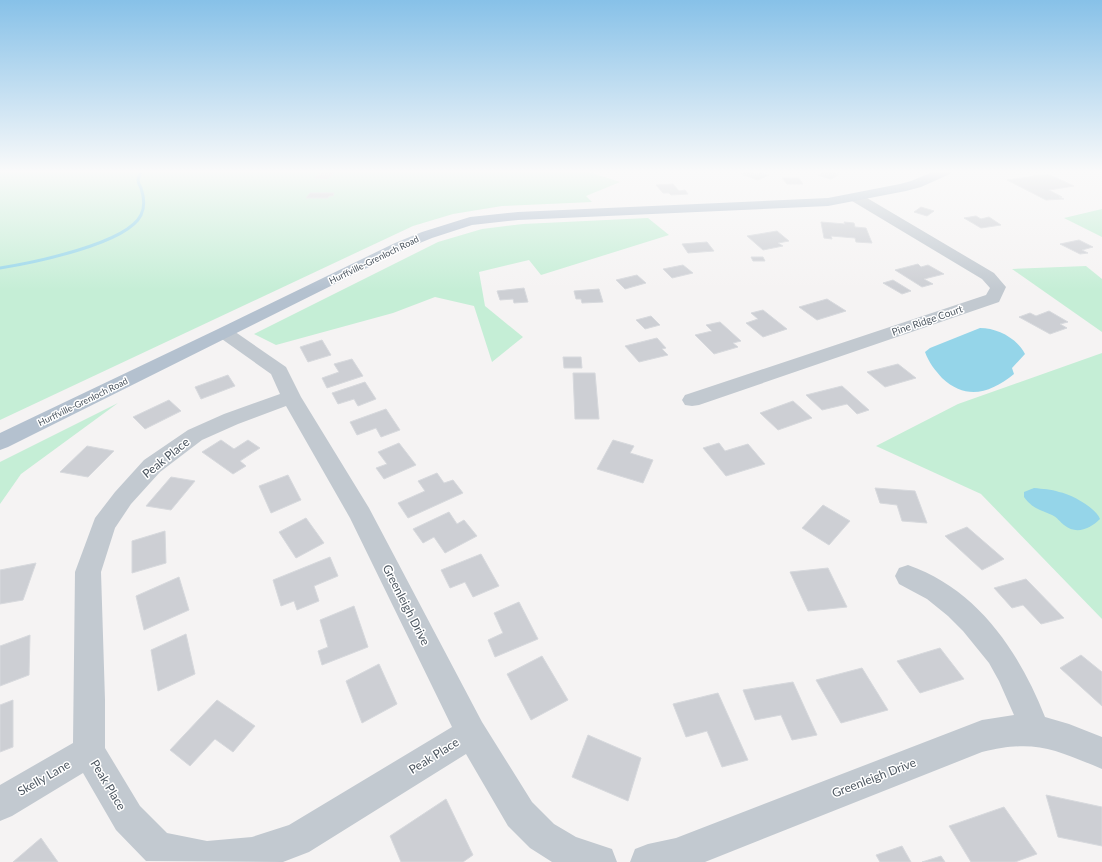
<svg xmlns="http://www.w3.org/2000/svg" width="1102" height="862" font-family="Lato,sans-serif">
  <style>
    .green { fill: #c5eed6 }
    .water { fill: #95d5e9 }
    .lines { fill: none; stroke-linecap: round; stroke-linejoin: round }
    .stream { stroke: #95d5e9; stroke-width: 3 }
    .building { fill: #cdcfd4; stroke: #d7d9dd }
    .minor { fill: #c2c9d0; fill-rule: evenodd }
    .major { fill: #b4c1cf; fill-rule: evenodd }
    .labels { text-anchor: middle; stroke-width: 3; stroke-linejoin: round; paint-order: stroke }
    .far-street-label { font-size: 9px; fill: #4b555f; stroke: #fff }
    .street-label { font-size: 10px; fill: #4b555f; stroke: #fff }
    .near-street-label { font-size: 12px; fill: #4b555f; stroke: #fff }
  </style>
  <rect width="100%" height="100%" fill="#f5f3f3"/>
  <!-- green -->
  <g class="green">
    <path d="M0 171H586L620 182 586 196 592 202 502 206 453 214 413 226 0 420Z"/>
    <path d="M1102 209V237L1064 218Z"/>
    <path d="M648 218 669 235 541 275 529 260 479 272 485 306 523 337 492 362 474 306 435 297 393 313 276 345 254 334 438 242 482 229 523 224Z"/>
    <path d="M1086 266 1102 279V332L1012 269Z"/>
    <path d="M1102 353V619L981 494 876 446 958 404Z"/>
    <path d="M118 403 21 474 0 504V462Z"/>
  </g>
  <!-- water -->
  <g class="water">
    <path d="M980 328C997 328 1017 338 1025 354L1012 368 1014 374C990 393 967 401 942 378 935 370 929 363 925 352L930 348Z"/>
    <path d="M1034 488C1043 489 1051 489 1059 492 1071 494 1096 508 1100 519 1090 529 1076 535 1064 525 1060 522 1057 517 1052 515 1039 509 1033 509 1024 497V492Z"/>
  </g>
  <g class="lines">
    <!-- stream -->
    <path class="stream" d="M0 268C31 263 127 244 141 215 145 207 144 197 141 188 140 186 138 183 138 180 139 177 140 174 141 171"/>
  </g>
  <!-- building -->
  <g class="building">
    <path d="M323 171H337L327 179 315 178Z"/>
    <path d="M748 171 757 174 761 172 769 175 758 180 741 174Z"/>
    <path d="M825 171H829L839 174 831 179 818 175Z"/>
    <path d="M1048 174 1074 186 1049 190 1062 197H1059L1064 199 1046 200 1007 180Z"/>
    <path d="M782 178H799L803 184H787Z"/>
    <path d="M673 184 679 191 685 190 688 194 671 195 669 193H663L656 185Z"/>
    <path d="M310 193H334L333 196H329L328 198H306Z"/>
    <path d="M921 207 934 211 927 216 914 212Z"/>
    <path d="M976 216 981 219 989 217 1001 225 981 228 964 218Z"/>
    <path d="M821 222 845 224 844 222 854 223 855 227 866 228 872 243 856 242 855 238 831 236 832 239 824 238Z"/>
    <path d="M777 231 789 241 778 243 783 246 763 250 747 236Z"/>
    <path d="M1079 240 1093 247 1082 250 1088 253 1080 254 1060 244Z"/>
    <path d="M707 242 714 251 688 253 682 244Z"/>
    <path d="M751 257H763L765 261H753Z"/>
    <path d="M918 264 921 267 928 265 944 274 924 279 933 284 922 287 895 270Z"/>
    <path d="M683 265 693 273 672 278 663 269Z"/>
    <path d="M637 275 646 283 625 289 616 280Z"/>
    <path d="M893 280 911 291 902 294 883 283Z"/>
    <path d="M524 288 528 302 514 303 513 299 500 300 497 291Z"/>
    <path d="M599 289 603 302 582 303 581 299H576L574 291Z"/>
    <path d="M827 299 846 311 817 320 799 307Z"/>
    <path d="M763 310 787 329 763 337 746 323 758 319 751 313Z"/>
    <path d="M1049 311 1068 322 1060 324 1067 328 1050 334 1019 317 1030 313 1036 316Z"/>
    <path d="M651 316 660 325 645 329 636 320Z"/>
    <path d="M720 322 741 341 733 343 738 347 714 354 695 335 712 331 706 325Z"/>
    <path d="M657 338 666 348 662 349 668 355 639 362 625 346Z"/>
    <path d="M322 340 331 355 308 362 300 347Z"/>
    <path d="M563 357H581L582 368H564Z"/>
    <path d="M352 359 363 376 327 388 322 378 339 372 334 364Z"/>
    <path d="M898 364 916 378 885 387 867 372Z"/>
    <path d="M573 373H595L599 419H575Z"/>
    <path d="M228 375 235 386 201 399 195 387Z"/>
    <path d="M365 382 376 399 358 406 354 399 338 404 332 393Z"/>
    <path d="M842 386 869 410 857 414 847 404 822 410 806 395Z"/>
    <path d="M169 400 181 411 145 429 133 417Z"/>
    <path d="M793 401 812 418 778 430 760 413Z"/>
    <path d="M386 409 400 430 381 437 376 428 357 435 350 422Z"/>
    <path d="M221 440 234 449 248 440 260 448 240 461 246 466 233 474 202 452Z"/>
    <path d="M613 440 634 446 630 453 653 460 643 483 597 469Z"/>
    <path d="M399 443 416 465 384 479 376 468 387 464 378 452Z"/>
    <path d="M719 443 725 451 748 444 765 464 726 476 703 448Z"/>
    <path d="M87 446 114 451 88 477 60 472Z"/>
    <path d="M437 473 444 483 453 480 463 493 408 518 398 503 425 491 418 481Z"/>
    <path d="M288 475 301 500 271 513 259 486Z"/>
    <path d="M171 477 195 481 171 510 146 506Z"/>
    <path d="M875 488 915 491 927 523 902 521 897 505 880 503Z"/>
    <path d="M823 505 850 521 829 545 802 528Z"/>
    <path d="M449 512 457 524 464 520 477 536 445 553 434 537 423 543 413 529Z"/>
    <path d="M306 518 324 543 296 558 279 532Z"/>
    <path d="M967 527 1004 559 982 570 945 536Z"/>
    <path d="M165 531 166 563 132 573V541Z"/>
    <path d="M481 554 499 586 473 597 465 582 450 588 441 570Z"/>
    <path d="M330 557 338 576 314 586 319 601 297 610 294 601 281 606 273 580Z"/>
    <path d="M36 563 23 600 0 604V570Z"/>
    <path d="M828 568 847 607 808 611 790 572Z"/>
    <path d="M179 577 189 610 144 630 136 596Z"/>
    <path d="M1026 579 1064 618 1041 624 1023 605 1012 608 994 588Z"/>
    <path d="M519 602 538 639 495 657 488 640 503 633 494 613Z"/>
    <path d="M354 606 368 647 322 665 318 651 328 647 320 620Z"/>
    <path d="M186 634 195 674 158 691 151 650Z"/>
    <path d="M30 635 29 675 0 686V646Z"/>
    <path d="M940 648 964 679 920 693 897 661Z"/>
    <path d="M1081 655 1102 672V706L1060 668Z"/>
    <path d="M542 656 568 700 531 720 507 674Z"/>
    <path d="M379 664 397 704 362 723 346 681Z"/>
    <path d="M862 668 888 710 841 723 816 680Z"/>
    <path d="M793 682 817 735 792 740 781 715 755 720 743 690Z"/>
    <path d="M718 693 748 760 722 767 707 731 686 737 673 704Z"/>
    <path d="M13 700V747L0 752V705Z"/>
    <path d="M217 700 255 726 233 752 215 739 190 766 170 750Z"/>
    <path d="M588 735 641 758 628 801 572 777Z"/>
    <path d="M1046 795 1102 807V846L1058 837Z"/>
    <path d="M446 799 473 855 463 862H401L390 836Z"/>
    <path d="M1004 807 1037 854 1015 862H971L949 826Z"/>
    <path d="M41 838 58 862H13Z"/>
    <path d="M902 846 911 862H880L876 855Z"/>
    <path d="M941 856 945 862H922Z"/>
  </g>
  <g class="lines">
    <!-- minor -->
    <g class="minor">
      <path d="M857 194 862 195 994 273 1006 287 999 302 699 405 692 406 685 405 682 400 685 395 986 295 990 288 982 279 852 201 850 198 852 195Z"/>
      <path d="M225 328 231 329 286 367 301 397 369 508 482 722 532 802 554 824 576 837 612 849 617 862H552L530 848 508 826 466 754 309 852 283 862 146 861 116 830 83 773 12 816 0 821V785L73 743 75 572 95 518 115 492 144 460 188 430 224 414 280 394 271 374 219 337 216 333 219 329ZM286 406 350 518 452 727 289 825 252 837 207 841 167 833 140 806 105 748V700L101 572 115 528 131 504 160 472 202 440 238 424Z"/>
      <path d="M908 565C977 589 1019 651 1045 717L1069 724 1102 737V769C1054 749 1035 739 982 752L705 862H630L635 849 648 844 676 838 982 720 1014 715 999 681 989 663 963 631 948 616 927 599 899 584 895 576 899 568Z"/>
    </g>
    <!-- major -->
    <path class="major" d="M935 171H951L950 174 921 187 906 191 828 206 518 220 472 225 432 238 405 249 8 447 0 450V433L218 329 395 243 422 232 470 217 518 212 828 198 900 184 911 181Z"/>
  </g>
  <!-- sky -->
  <linearGradient id="sky" x2="0" y2="1"><stop stop-color="#87c1e8"/><stop offset="0.59" stop-color="#fafafa"/><stop offset="1" stop-color="#fafafa" stop-opacity="0"/></linearGradient>
  <rect width="1102" height="291" fill="url(#sky)"/>
  <g class="labels">
    <!-- far-street labels -->
    <g class="far-street-label">
      <text transform="translate(374 260) rotate(-26)" y="3">Hurffville-Grenloch Road</text>
      <text transform="translate(83 402) rotate(-26)" y="3">Hurffville-Grenloch Road</text>
    </g>
    <!-- street labels -->
    <g class="street-label">
      <text transform="translate(927 320) rotate(-19)" y="4">Pine Ridge Court</text>
    </g>
    <!-- near-street labels -->
    <g class="near-street-label">
      <text transform="translate(166 458) rotate(-39)" y="4">Peak Place</text>
      <text transform="translate(406 605) rotate(63)" y="4">Greenleigh Drive</text>
      <text transform="translate(434 756) rotate(-32)" y="4">Peak Place</text>
      <text transform="translate(44 778) rotate(-30)" y="4">Skelly Lane</text>
      <text transform="translate(874 778) rotate(-21)" y="4">Greenleigh Drive</text>
      <text transform="translate(108 785) rotate(59)" y="4">Peak Place</text>
    </g>
  </g>
</svg>
